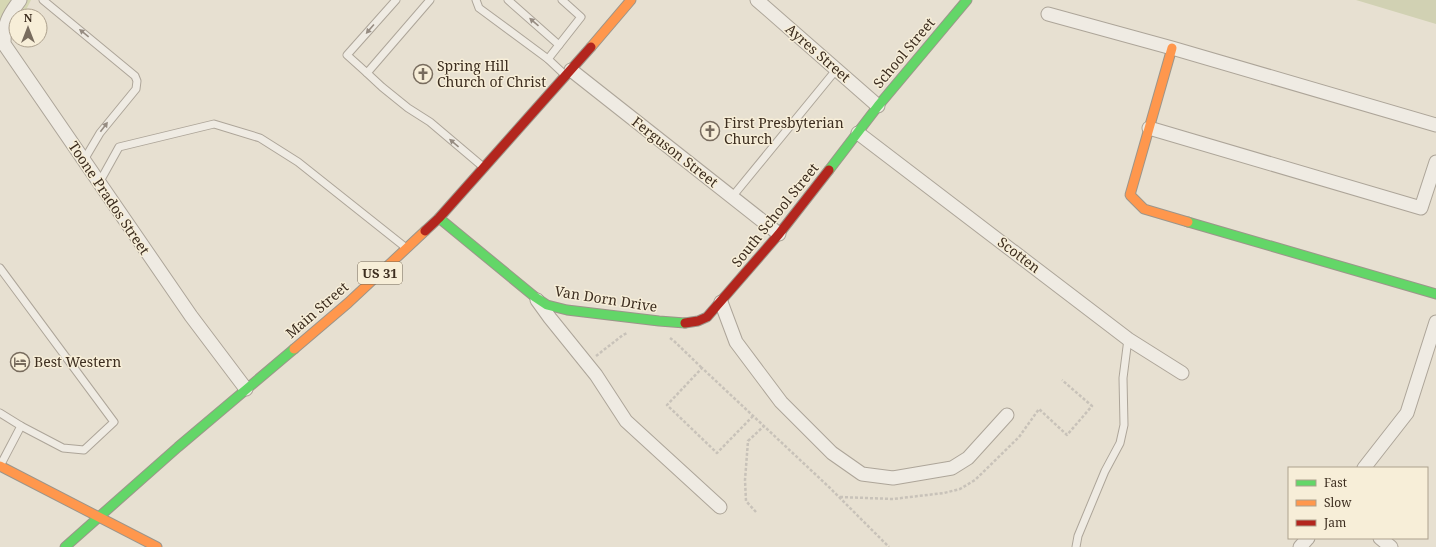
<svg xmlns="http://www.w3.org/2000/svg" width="1436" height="547" font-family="'Noto Serif',serif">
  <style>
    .green { fill: #d6d7b3 }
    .cemetery { fill: #d1d1b3 }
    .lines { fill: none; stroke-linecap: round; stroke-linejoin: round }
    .lane-casing { stroke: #ada599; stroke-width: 9 }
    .street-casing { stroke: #ada599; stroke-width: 15 }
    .fast-casing { stroke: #9c958a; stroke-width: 11 }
    .slow-casing { stroke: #9c958a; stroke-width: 11 }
    .jam-casing { stroke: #9c958a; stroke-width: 11 }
    .path { stroke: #c8c2b9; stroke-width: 2.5; stroke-dasharray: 3 2; stroke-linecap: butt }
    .lane { stroke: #efebe3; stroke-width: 7 }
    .street { stroke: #efebe3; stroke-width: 13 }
    .fast { stroke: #63d668; stroke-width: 9 }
    .slow { stroke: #ff974d; stroke-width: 9 }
    .jam { stroke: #b3261e; stroke-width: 9 }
    .oneway { fill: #968c82 }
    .labels { text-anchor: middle; stroke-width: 3; stroke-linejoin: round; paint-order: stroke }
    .shield { fill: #f7eed8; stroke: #756857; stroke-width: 1 }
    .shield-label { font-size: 13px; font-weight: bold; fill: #3d2e20 }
    .street-label { font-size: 14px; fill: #3d2e20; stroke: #f7eed8 }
    .poi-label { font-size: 14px; fill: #3d2e20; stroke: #f7eed8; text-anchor: start }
  </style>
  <rect width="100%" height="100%" fill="#e7e0d1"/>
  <!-- green -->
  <path class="green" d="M0 0H31L23 16H16C16 36 15 35 0 47Z"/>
  <!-- cemetery -->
  <path class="cemetery" d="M1356 0H1436V24Z"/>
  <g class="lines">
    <defs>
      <g id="lane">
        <path d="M43 0 135 76 137 81 136 89 100 133 84 160"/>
        <path d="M396 0 347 55 367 73 430 0"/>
        <path d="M476 0 479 8 548 59 565 75"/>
        <path d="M508 0 559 45"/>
        <path d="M548 59 581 17 562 0"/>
        <path d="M367 73 382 87 408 108 430 122 482 166"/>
        <path d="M99 183 119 147 214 124 260 138 298 162 405 247"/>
        <path d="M732 197 836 70"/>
        <path d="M0 268 114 422 84 450 63 448 21 426 0 413"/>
        <path d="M0 466 21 426"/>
        <path d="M1076 547 1078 536 1105 471 1120 443 1124 425 1123 378 1128 339"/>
      </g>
      <g id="street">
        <path d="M20 0C8 16 4 23 4 44L191 316 246 389"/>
        <path d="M757 0 878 106"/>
        <path d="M1048 14 1172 48 1436 125"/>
        <path d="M571 70 779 234"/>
        <path d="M1149 128 1421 208 1436 162"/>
        <path d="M858 133 1128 339 1182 373"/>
        <path d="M537 300 550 318 596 375 626 421 720 507"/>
        <path d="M721 302 736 342 781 402 832 453 862 474 893 478 952 468 968 458 1007 415"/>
        <path d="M1364 468 1407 413 1436 322"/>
        <path d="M1380 538 1391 547"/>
        <path d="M1300 547 1308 538"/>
      </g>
      <g id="fast">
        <path d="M829 170 878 106 967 0"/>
        <path d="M439 218 535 297 547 305 567 310 659 321 685 323"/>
        <path d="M1188 222 1436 294"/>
        <path d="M65 547 178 447 294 349"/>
      </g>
      <g id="slow">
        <path d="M591 47 631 0"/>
        <path d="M1172 48 1130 195 1144 209 1188 222"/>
        <path d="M294 349 348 303 425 231"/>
        <path d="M0 466 157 547"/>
      </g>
      <g id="jam">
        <path d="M425 231 439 218 591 47"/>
        <path d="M685 323 698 321 707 317 779 234 829 170"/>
      </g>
    </defs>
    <!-- lane casing -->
    <use href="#lane" class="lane-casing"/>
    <!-- street casing -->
    <use href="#street" class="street-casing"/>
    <!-- fast casing -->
    <use href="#fast" class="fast-casing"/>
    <!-- slow casing -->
    <use href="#slow" class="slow-casing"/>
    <!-- jam casing -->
    <use href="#jam" class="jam-casing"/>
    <!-- path -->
    <g class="path">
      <path d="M670 338 674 341 702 368"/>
      <path d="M596 356 623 335 627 333"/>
      <path d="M753 416 717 453 667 405 702 368 830 488 889 547"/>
      <path d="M840 497 893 499 944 493 960 489 975 480 1019 437 1039 409 1067 435 1092 406 1062 380"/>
      <path d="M756 512 746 501 745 480 748 441 764 426"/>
    </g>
    <!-- lane -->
    <use href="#lane" class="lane"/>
    <!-- street -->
    <use href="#street" class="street"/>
    <!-- fast -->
    <use href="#fast" class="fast"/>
    <!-- slow -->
    <use href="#slow" class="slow"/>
    <!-- jam -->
    <use href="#jam" class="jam"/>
  </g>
  <!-- one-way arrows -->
  <defs><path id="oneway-solid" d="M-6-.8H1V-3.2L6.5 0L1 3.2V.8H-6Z"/></defs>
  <g class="oneway">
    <use href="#oneway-solid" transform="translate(534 22) rotate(-139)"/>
    <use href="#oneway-solid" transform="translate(370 29) rotate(131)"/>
    <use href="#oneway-solid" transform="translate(84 33) rotate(-141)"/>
    <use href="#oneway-solid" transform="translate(104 127) rotate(-53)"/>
    <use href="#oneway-solid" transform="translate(454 143) rotate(-140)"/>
  </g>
  <!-- icons -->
  <defs>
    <symbol id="church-ring" viewBox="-11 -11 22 22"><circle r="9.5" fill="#f7eed8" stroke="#786c5e" stroke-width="1.5"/><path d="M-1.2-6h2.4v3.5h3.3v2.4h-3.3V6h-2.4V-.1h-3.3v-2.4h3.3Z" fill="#786c5e"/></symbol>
    <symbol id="hotel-ring" viewBox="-11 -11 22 22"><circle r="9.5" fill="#f7eed8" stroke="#786c5e" stroke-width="1.5"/><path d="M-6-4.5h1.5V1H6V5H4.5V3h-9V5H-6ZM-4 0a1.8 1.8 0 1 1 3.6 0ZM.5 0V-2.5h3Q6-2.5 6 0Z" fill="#786c5e"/></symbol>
  </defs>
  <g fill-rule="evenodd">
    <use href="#church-ring" x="412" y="63" width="22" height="22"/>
    <use href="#church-ring" x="699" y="120" width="22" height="22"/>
    <use href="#hotel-ring" x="9" y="351" width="22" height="22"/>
  </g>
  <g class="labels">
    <!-- shield labels -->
    <rect class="shield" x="358" y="262" width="44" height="22" rx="3"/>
    <g class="shield-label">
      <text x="380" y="278">US 31</text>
    </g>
    <!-- street labels -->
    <g class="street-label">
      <text transform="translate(818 53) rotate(41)" y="5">Ayres Street</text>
      <text transform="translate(904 53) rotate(-50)" y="5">School Street</text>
      <text transform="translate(675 152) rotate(38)" y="5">Ferguson Street</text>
      <text transform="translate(109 198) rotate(56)" y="5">Toone Prados Street</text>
      <text transform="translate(775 215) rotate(-51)" y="5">South School Street</text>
      <text transform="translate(1019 255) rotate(37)" y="5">Scotten</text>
      <text transform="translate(606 299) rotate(9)" y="5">Van Dorn Drive</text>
      <text transform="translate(317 310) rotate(-41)" y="5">Main Street</text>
    </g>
    <!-- poi labels -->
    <g class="poi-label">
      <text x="437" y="71">Spring Hill<tspan x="437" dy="16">Church of Christ</tspan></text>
      <text x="724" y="128">First Presbyterian<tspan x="724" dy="16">Church</tspan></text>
      <text x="34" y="367">Best Western</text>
    </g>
  </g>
  <!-- legend -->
  <rect x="1288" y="467" width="140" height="72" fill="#f7eed8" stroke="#ada18e"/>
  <rect x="1296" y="480" width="20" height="6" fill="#63d668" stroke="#ada18e"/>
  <text x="1324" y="487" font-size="12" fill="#3d2e20">Fast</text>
  <rect x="1296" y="500" width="20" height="6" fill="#ff974d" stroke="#ada18e"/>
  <text x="1324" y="507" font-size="12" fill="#3d2e20">Slow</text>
  <rect x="1296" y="520" width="20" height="6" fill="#b3261e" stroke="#ada18e"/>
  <text x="1324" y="527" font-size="12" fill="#3d2e20">Jam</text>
  <!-- north arrow -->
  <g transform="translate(28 28)"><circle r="19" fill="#f7eed8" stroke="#ada18e"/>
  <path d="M0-3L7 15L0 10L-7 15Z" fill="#786c5e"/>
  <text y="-6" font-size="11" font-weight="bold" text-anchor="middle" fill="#3d2e20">N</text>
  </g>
</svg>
